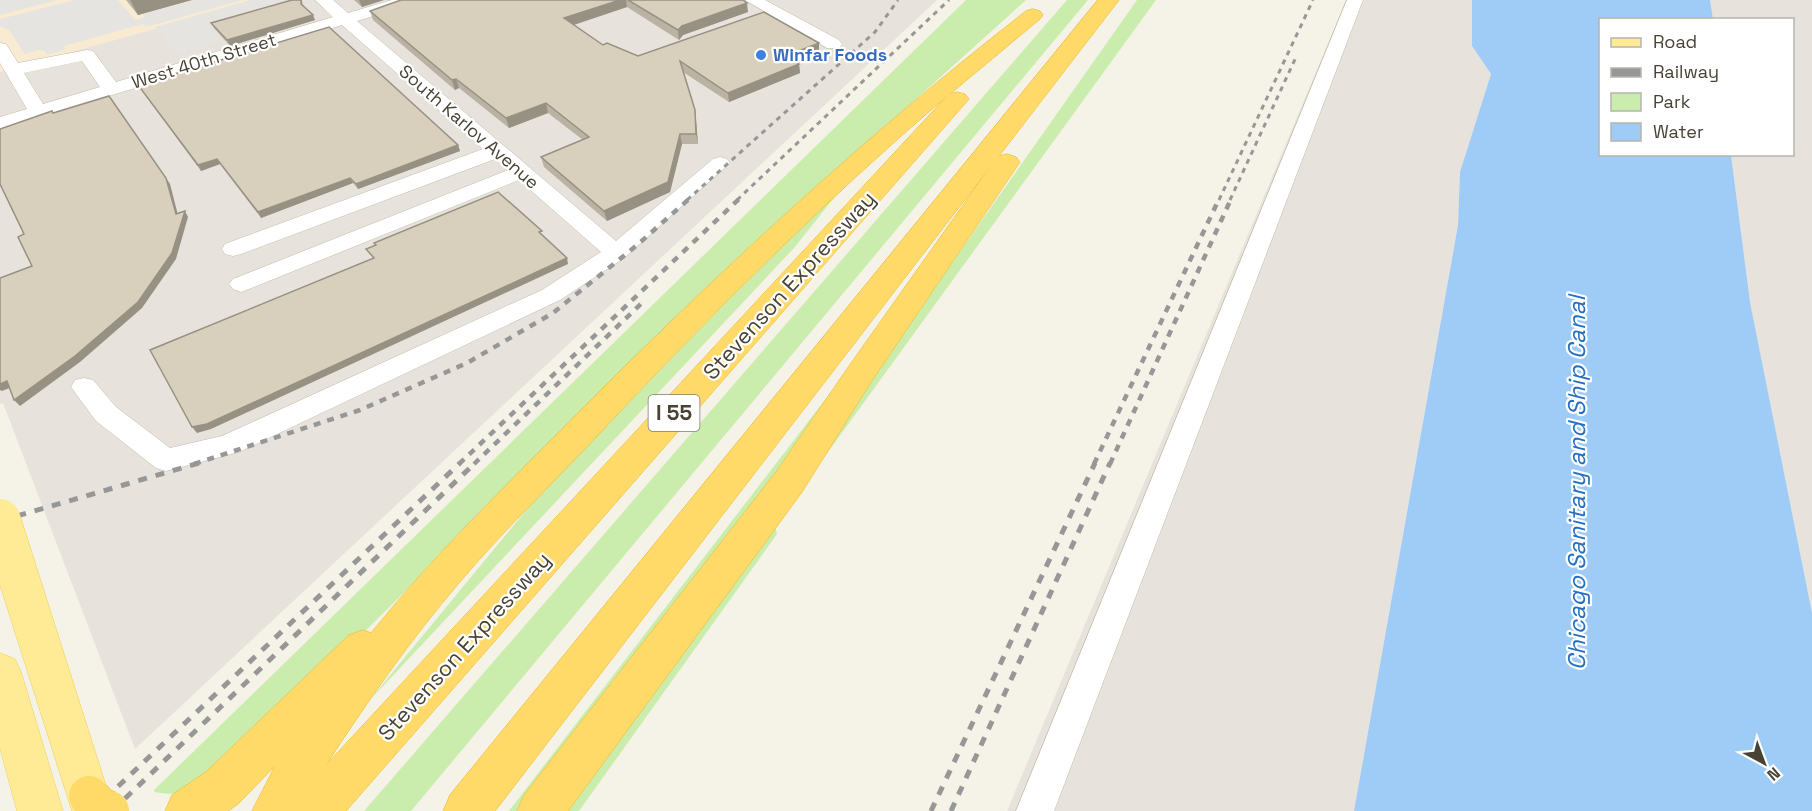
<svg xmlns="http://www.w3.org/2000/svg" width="1812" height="811" font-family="'Space Grotesk',sans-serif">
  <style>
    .commercial { fill: #f9ebd1 }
    .industrial { fill: #e7e3dc }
    .green { fill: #caedad }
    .parking { fill: #e6e4e0 }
    .water { fill: #9fcbf7 }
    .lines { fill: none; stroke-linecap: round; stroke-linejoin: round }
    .minor-casing { stroke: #c2bba9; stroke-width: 1 }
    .major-casing { stroke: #efd05c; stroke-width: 1 }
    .highway-casing { stroke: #ecb62b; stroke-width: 1 }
    .minor { fill: #fff; fill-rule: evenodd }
    .major { fill: #ffeb96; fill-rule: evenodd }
    .highway { fill: #ffda68; fill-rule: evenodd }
    .rail-far2 { stroke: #979797; stroke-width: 3; stroke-dasharray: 5 5; stroke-linecap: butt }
    .rail-far1 { stroke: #979797; stroke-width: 4.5; stroke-dasharray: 7 7; stroke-linecap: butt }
    .rail { stroke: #979797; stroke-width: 5; stroke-dasharray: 9 9; stroke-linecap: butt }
    .major-bridge-casing { stroke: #efd05c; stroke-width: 41; stroke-linecap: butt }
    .highway-bridge-casing { stroke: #ecb62b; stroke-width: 41; stroke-linecap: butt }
    .major-bridge { stroke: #ffeb96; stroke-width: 40 }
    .highway-bridge { stroke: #ffda68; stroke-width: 40 }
    .wall { fill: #bab2a2 }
    .shaded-wall { fill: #979184 }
    .building { fill: #d8cfbc; stroke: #979184; stroke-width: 1.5 }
    .shop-dot { fill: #3f7fe0; stroke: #fff; stroke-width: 2 }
    .labels { text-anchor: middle; stroke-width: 4.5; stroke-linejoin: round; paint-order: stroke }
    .far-shop-label { font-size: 18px; font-weight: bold; fill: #366cbe; stroke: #fff; text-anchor: start }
    .far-street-label { font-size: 18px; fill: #494335; stroke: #fff }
    .shield { fill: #fff; stroke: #807b72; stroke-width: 1.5 }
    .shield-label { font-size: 21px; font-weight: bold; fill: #494335 }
    .street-label { font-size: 22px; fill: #494335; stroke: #fff }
    .water-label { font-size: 24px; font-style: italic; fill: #2470bf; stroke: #fff }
  </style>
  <rect width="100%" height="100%" fill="#f5f2e7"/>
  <!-- commercial -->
  <path class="commercial" d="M0 0H259L0 72Z"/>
  <!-- industrial -->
  <g class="industrial">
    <path d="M259 0H937L135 749 3 403 0 404V72Z"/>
    <path d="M1346 0H1472V46L1491 74 1460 172 1458 225 1354 811H1007Z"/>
    <path d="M1710 0H1812V613L1750 302 1731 155 1792 154V20L1713 19Z"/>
  </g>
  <!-- green -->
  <g class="green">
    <path d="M966 0H1026L822 184 658 339 215 781C194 791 178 797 155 792L154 790Z"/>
    <path d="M1067 0H1088L411 811H364Z"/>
    <path d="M1137 0H1156L775 525 777 534 579 811H566Z"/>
    <path d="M837 194 794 248 368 702 542 491 789 237Z"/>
    <path d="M844 375 815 419 527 811H509Z"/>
  </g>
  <!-- parking -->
  <g class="parking">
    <path d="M0 0H58L0 15Z"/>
    <path d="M75 0H118L135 20 145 17 143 14 195 0H243L146 27 143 24 64 46 65 50 47 55 45 51 38 50 25 54 9 30 0 26V19Z"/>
    <path d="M250 0H293L296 3 209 29 221 41 178 54 155 27Z"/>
  </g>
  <!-- water -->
  <path class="water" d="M1472 0H1710L1713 19 1600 20V154L1731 155 1750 302 1812 613V811H1354L1458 225 1460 172 1491 74 1472 46Z"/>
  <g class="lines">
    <defs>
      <g id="minor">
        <path d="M315 0H333L348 13 392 0H417L415 3 357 21 616 241 713 159 720 157 727 159 730 163 624 258 560 300 239 452 166 471 156 468 96 421 71 387 75 380 84 378 93 380 116 407 170 448 222 436 542 290 601 252 519 180 249 289 241 292 233 289 229 284 233 279 508 170 495 159 241 254 233 256 225 254 222 249 225 244 483 149 342 25 0 129V117L27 109 0 63V43L6 44 18 63 87 50 93 51 116 82 333 17ZM82 61 100 87 43 104 24 73Z"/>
        <path d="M745 0H765L839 40 842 44 839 48H827Z"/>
        <path d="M1347 0H1363L1054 811H1016Z"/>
      </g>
      <path id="major" d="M0 653 15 659 21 672 63 811H17L0 748Z"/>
      <g id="highway">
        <path d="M1098 0H1119L999 156 1007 154 1016 157 1020 162 871 382 802 492 568 811H517L524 795 776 472 849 366 990 167 495 811H443L450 795Z"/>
        <path d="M1033 9 1040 11 1043 15 1040 19 950 94 957 92 965 94 969 99 346 811H252L275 766 238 804 228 811H165L172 795 206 772 349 635 363 630 371 633C432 557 502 490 570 421 714 276 864 137 1026 11ZM947 96 326 765C367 702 410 640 459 583 502 532 551 485 597 436 708 317 823 202 947 96Z"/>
      </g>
    </defs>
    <!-- minor casing -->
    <use href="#minor" class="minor-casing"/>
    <!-- major casing -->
    <use href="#major" class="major-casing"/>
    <!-- highway casing -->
    <use href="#highway" class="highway-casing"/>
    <!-- minor -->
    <use href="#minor" class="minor"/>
    <!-- major -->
    <use href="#major" class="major"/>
    <!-- highway -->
    <use href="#highway" class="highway"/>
    <!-- rail-far2 -->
    <g class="rail-far2">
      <path d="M687 200 875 32 898 0"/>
      <path d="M737 200 949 0"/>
      <path d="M1219 200 1313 0"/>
      <path d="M1230 200 1297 55"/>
    </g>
    <!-- rail-far1 -->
    <g class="rail-far1">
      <path d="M194 464 360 410 467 363 553 313 636 246 689 199"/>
      <path d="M459 464 739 199"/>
      <path d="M474 464 645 300"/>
      <path d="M1094 464 1219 199"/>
      <path d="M1110 464 1231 199"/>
    </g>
    <!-- rail -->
    <g class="rail">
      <path d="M0 521 199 463"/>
      <path d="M92 811 460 463"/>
      <path d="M112 811 475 463"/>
      <path d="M931 811 1095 463"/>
      <path d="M951 811 1110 463"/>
    </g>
    <defs>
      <path id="major-bridge" d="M0 519 93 811"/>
      <path id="highway-bridge" d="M89 796 100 808 109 811"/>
    </defs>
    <!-- major-bridge casing -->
    <use href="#major-bridge" class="major-bridge-casing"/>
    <!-- highway-bridge casing -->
    <use href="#highway-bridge" class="highway-bridge-casing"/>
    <!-- major-bridge -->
    <use href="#major-bridge" class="major-bridge"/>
    <!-- highway-bridge -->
    <use href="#highway-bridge" class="highway-bridge"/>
  </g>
  <!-- wall -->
  <g class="wall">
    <path d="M126 0H192L138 15Z"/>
    <path d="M292 0H302L303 6 315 20 230 46 214 28 211 23Z"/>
    <path d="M354 0H384L362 7Z"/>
    <path d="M401 0H743L748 12 683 35 679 40 627 7 574 25 603 45 638 56 819 52 796 62 799 64 800 73 729 102 683 72 695 110 698 144H682L670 192 607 221 544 167 541 157 583 140 548 113 509 128 459 88 455 90 373 20 370 11Z"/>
    <path d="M138 85 458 145 460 151 358 189 353 183 261 218 220 164 201 171Z"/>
  </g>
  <!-- shaded-wall -->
  <g class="shaded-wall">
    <path d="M130 0H192L138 15Z"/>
    <path d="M359 0H384L362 7Z"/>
    <path d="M620 0H626L627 7 567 27 564 18Z"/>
    <path d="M747 3 748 12 683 35 679 40 678 30 682 26Z"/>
    <path d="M313 15 315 20 230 46 227 40Z"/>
    <path d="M819 43V52L787 65 786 56Z"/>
    <path d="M799 64 800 73 729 102 728 93Z"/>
    <path d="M456 79 459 88 455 90 452 80Z"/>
    <path d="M546 103 548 113 509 128 506 118Z"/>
    <path d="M695 110 696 120 698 144 696 134Z"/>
    <path d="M680 134 682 144 670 192 607 221 604 211Z"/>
    <path d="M458 145 460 151 358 189 356 184Z"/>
    <path d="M217 159 220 164 201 171 198 165Z"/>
    <path d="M166 178 170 184 179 219 176 214Z"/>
    <path d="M350 178 353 183 261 218 258 212Z"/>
    <path d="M185 211 188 217 176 259 142 308 80 362 20 406 14 400Z"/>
    <path d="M567 258 568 264 211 429 197 433 192 427Z"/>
    <path d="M7 381 12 387 2 391 0 390V384Z"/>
  </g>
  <!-- building -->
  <g class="building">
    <path d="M292 0H301V4L313 15 227 40 211 23Z"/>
    <path d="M401 0H620L564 18 603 45 607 43 638 56 764 12 819 43 786 56 799 64 728 93 680 61 695 110 696 134H680L668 182 604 211 541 157 589 137 546 103 506 118 456 79 452 80 370 11Z"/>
    <path d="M628 0H743L747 3 682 26 678 30Z"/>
    <path d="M329 27 458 145 356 184 350 178 258 212 217 159 198 165 138 85Z"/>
    <path d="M109 96 166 178 176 214 185 211 172 253 138 302 75 356 14 400 7 381 0 384V278L32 266 18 237 24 234 0 184V129L52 111 53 113Z"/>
    <path d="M498 192 542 231 539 232 567 258 207 424 192 427 150 350 374 258 366 249 376 245 374 243Z"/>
  </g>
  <!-- markers -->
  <circle class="shop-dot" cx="761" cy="55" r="6"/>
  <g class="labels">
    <!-- far-shop labels -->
    <g class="far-shop-label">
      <text x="773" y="61">Winfar Foods</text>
    </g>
    <!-- far-street labels -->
    <g class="far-street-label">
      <text transform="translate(204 61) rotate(-17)" y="6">West 40th Street</text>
      <text transform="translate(469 127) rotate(41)" y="6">South Karlov Avenue</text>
    </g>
    <!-- shield labels -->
    <rect class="shield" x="648.5" y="395" width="51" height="36" rx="4.5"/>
    <g class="shield-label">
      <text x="674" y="420">I 55</text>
    </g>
    <!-- street labels -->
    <g class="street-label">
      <text transform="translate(789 285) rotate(-48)" y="8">Stevenson Expressway</text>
      <text transform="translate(464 646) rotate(-48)" y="8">Stevenson Expressway</text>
    </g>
    <!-- water labels -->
    <g class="water-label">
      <text transform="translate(1577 483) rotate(-90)" y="8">Chicago Sanitary and Ship Canal</text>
    </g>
  </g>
  <!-- legend -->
  <rect x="1599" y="18" width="195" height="138" fill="#ffffff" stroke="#b6b4ae" stroke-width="1.5"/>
  <rect x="1611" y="38" width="30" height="9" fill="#ffeb96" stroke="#b6b4ae" stroke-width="1.5"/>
  <text x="1653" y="48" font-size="18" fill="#494335">Road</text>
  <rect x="1611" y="68" width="30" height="9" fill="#979797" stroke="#b6b4ae" stroke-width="1.5"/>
  <text x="1653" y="78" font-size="18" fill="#494335">Railway</text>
  <rect x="1611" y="93" width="30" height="18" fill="#caedad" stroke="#b6b4ae" stroke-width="1.5"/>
  <text x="1653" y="108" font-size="18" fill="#494335">Park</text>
  <rect x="1611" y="123" width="30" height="18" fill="#9fcbf7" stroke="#b6b4ae" stroke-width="1.5"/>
  <text x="1653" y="138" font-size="18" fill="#494335">Water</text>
  <!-- north arrow -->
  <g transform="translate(1764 763) rotate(139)" stroke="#ffffff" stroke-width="4.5" paint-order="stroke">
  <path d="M0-4.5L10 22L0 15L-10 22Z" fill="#494335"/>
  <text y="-9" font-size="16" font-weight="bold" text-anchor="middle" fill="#494335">N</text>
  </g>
</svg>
